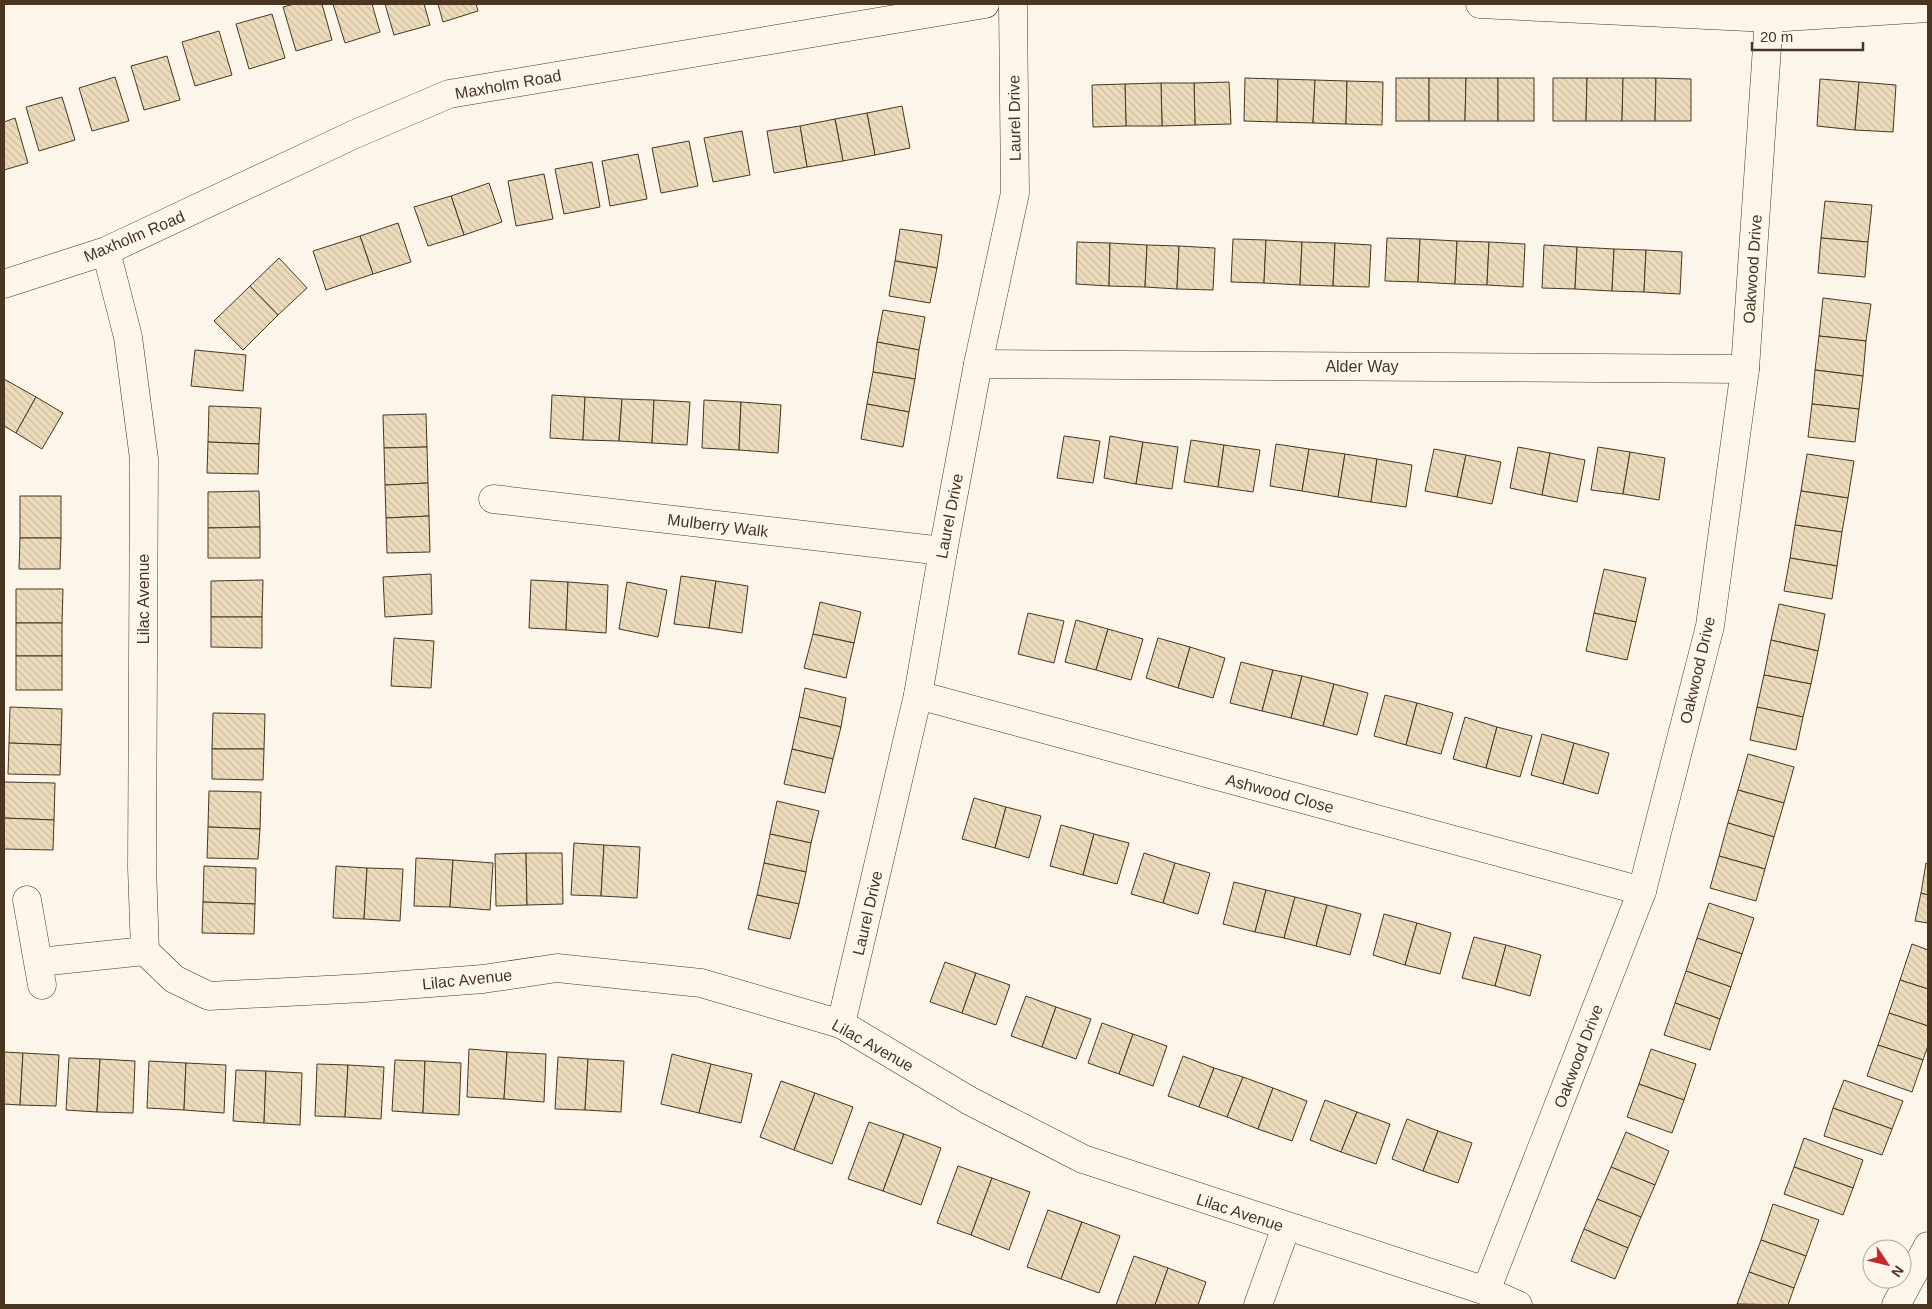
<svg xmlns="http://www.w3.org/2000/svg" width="1932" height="1309" font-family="Helvetica,sans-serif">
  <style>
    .building { fill: url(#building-back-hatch); stroke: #4a3520 }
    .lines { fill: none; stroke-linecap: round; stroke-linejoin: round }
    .minor-casing { stroke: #4a3520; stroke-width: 29 }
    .minor { stroke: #fbf6e9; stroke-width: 28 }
    .labels { text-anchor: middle; stroke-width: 4; stroke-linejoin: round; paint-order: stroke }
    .street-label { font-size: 16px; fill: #4a3520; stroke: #fbf6e9 }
  </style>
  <defs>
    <pattern id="building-back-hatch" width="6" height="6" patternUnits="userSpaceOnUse" patternTransform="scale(1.25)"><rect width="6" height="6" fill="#ecdcbc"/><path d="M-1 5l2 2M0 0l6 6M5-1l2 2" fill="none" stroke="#ccbda1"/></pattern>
  </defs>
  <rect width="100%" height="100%" fill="#fbf6e9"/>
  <!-- building -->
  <g class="building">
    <path d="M294 4H322L332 40 296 51 283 7Z"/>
    <path d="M333 4H372L380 32 345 43Z"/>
    <path d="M385 4H424L430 25 394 35Z"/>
    <path d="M438 4H476L478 11 443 22Z"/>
    <path d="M272 14 285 58 249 69 236 24Z"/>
    <path d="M219 31 232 75 195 86 182 42Z"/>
    <path d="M167 56 180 100 144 110 131 66Z"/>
    <path d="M115 77 129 121 92 131 79 88Z"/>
    <path d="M1245 78 1278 79 1277 122 1244 121Z"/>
    <rect x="1396" y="78" width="33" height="43"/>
    <path d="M1429 78H1466L1465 121H1429Z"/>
    <path d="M1466 78H1498V121H1465Z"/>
    <rect x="1498" y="78" width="36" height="43"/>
    <path d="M1553 78H1587L1586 121H1553Z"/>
    <path d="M1587 78H1623L1622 121H1586Z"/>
    <path d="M1623 78H1656L1655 121H1622Z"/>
    <path d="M1656 78 1691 79V121H1655Z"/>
    <path d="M1278 79 1315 80 1313 123 1277 122Z"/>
    <path d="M1820 79 1859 82 1855 130 1817 126Z"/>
    <path d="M1315 80 1347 81 1346 124 1313 123Z"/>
    <path d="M1347 81 1383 82 1382 125 1346 124Z"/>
    <path d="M1229 82 1231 124 1195 125 1194 83Z"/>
    <path d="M1859 82 1896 85 1893 132 1855 130Z"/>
    <path d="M1161 83H1194L1195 125 1162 126Z"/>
    <path d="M1161 83 1162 126H1126L1125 84Z"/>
    <path d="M1125 84 1126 126 1093 127 1092 85Z"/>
    <path d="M62 97 75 140 39 151 26 107Z"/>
    <path d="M902 106 910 148 875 155 867 113Z"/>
    <path d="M867 113 875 155 843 161 835 119Z"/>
    <path d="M15 118 28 163 4 170V122Z"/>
    <path d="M835 119 843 161 807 167 800 126Z"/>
    <path d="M800 126 807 167 774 173 767 131Z"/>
    <path d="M742 131 750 175 713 182 704 138Z"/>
    <path d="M689 141 698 186 661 193 652 148Z"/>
    <path d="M638 154 647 199 610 206 602 161Z"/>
    <path d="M592 162 600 207 564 214 555 169Z"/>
    <path d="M544 174 553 219 516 226 508 181Z"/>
    <path d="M489 183 502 222 464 235 451 196Z"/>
    <path d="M451 196 464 235 428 246 414 207Z"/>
    <path d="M1825 201 1872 205 1868 242 1821 238Z"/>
    <path d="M398 223 411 262 373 274 360 236Z"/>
    <path d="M900 229 942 235 937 268 895 261Z"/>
    <path d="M360 236 373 274 326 290 313 251Z"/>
    <path d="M1387 238 1420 239 1418 282 1385 281Z"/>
    <path d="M1821 238 1868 242 1865 277 1818 273Z"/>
    <path d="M1233 239 1266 240 1264 283 1231 282Z"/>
    <path d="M1420 239 1457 241 1455 284 1418 282Z"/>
    <path d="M1266 240 1302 242 1300 285 1264 283Z"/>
    <path d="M1457 241 1489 242 1487 285 1455 284Z"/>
    <path d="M1077 242 1110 243 1109 286 1076 284Z"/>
    <path d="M1302 242 1335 243 1333 286 1300 285Z"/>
    <path d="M1489 242 1525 244 1523 287 1487 285Z"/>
    <path d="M1110 243 1147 245 1145 287 1109 286Z"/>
    <path d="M1335 243 1371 245 1369 287 1333 286Z"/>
    <path d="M1147 245 1179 246 1177 289 1145 287Z"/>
    <path d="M1544 245 1577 247 1575 289 1542 288Z"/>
    <path d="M1179 246 1215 248 1213 290 1177 289Z"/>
    <path d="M1577 247 1614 249 1612 291 1575 289Z"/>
    <path d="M1614 249 1646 250 1644 292 1612 291Z"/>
    <path d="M1646 250 1682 252 1680 294 1644 292Z"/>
    <path d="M279 258 307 288 278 315 250 286Z"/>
    <path d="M895 261 937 268 930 303 889 296Z"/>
    <path d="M250 286 278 315 243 350 214 321Z"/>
    <path d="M1823 298 1871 304 1866 341 1819 336Z"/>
    <path d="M883 310 925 317 919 350 877 342Z"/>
    <path d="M1819 336 1866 341 1863 376 1815 370Z"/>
    <path d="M877 342 919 350 915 379 873 372Z"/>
    <path d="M195 350 246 355 243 391 191 386Z"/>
    <path d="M1815 370 1863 376 1859 409 1812 404Z"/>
    <path d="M873 372 915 379 909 412 867 404Z"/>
    <path d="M4 379 36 397 16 433 4 426Z"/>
    <path d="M552 395 585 397 583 440 550 438Z"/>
    <path d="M36 397 63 413 42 449 16 433Z"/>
    <path d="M585 397 622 399 619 441 583 440Z"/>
    <path d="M622 399 654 400 652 443 619 441Z"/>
    <path d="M654 400 690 402 687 445 652 443Z"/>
    <path d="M704 400 741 402 739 450 702 448Z"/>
    <path d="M741 402 781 405 778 453 739 450Z"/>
    <path d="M867 404 909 412 903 447 861 439Z"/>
    <path d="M1812 404 1859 409 1855 442 1808 437Z"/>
    <path d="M209 406 261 408 259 444 208 442Z"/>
    <path d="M426 414 427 447 384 448 383 415Z"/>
    <path d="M1064 436 1100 441 1093 483 1057 478Z"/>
    <path d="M1110 436 1143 442 1136 484 1104 478Z"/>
    <path d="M1191 440 1224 445 1218 487 1184 482Z"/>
    <path d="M208 442 259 444 258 474 207 473Z"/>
    <path d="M1143 442 1178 447 1172 489 1136 484Z"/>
    <path d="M1276 444 1309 449 1302 491 1270 486Z"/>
    <path d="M1224 445 1260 450 1253 492 1218 487Z"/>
    <path d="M427 447 428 483 385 485 384 448Z"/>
    <path d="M1518 447 1550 453 1542 495 1510 488Z"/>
    <path d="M1598 447 1630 452 1623 494 1591 490Z"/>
    <path d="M1309 449 1345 454 1338 497 1302 491Z"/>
    <path d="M1434 449 1466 455 1457 497 1425 491Z"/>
    <path d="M1630 452 1665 458 1659 500 1623 494Z"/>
    <path d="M1550 453 1585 460 1577 502 1542 495Z"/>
    <path d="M1345 454 1377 459 1371 502 1338 497Z"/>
    <path d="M1807 454 1854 461 1848 498 1801 491Z"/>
    <path d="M1466 455 1501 462 1492 504 1457 497Z"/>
    <path d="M1377 459 1412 465 1406 507 1371 502Z"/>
    <path d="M428 483 429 516 386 518 385 485Z"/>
    <path d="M259 491 260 527 208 528V492Z"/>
    <path d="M1801 491 1848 498 1842 532 1795 525Z"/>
    <rect x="20" y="496" width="41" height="42"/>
    <path d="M429 516 430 552 387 553 386 518Z"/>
    <path d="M1795 525 1842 532 1837 566 1790 558Z"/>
    <path d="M260 527V558H208V528Z"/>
    <path d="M20 538H61L60 569H19Z"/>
    <path d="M1790 558 1837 566 1832 599 1784 591Z"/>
    <path d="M1604 569 1646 578 1636 622 1594 613Z"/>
    <path d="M431 574 432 614 385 617 383 577Z"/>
    <path d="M681 576 716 581 709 628 674 624Z"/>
    <path d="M263 580 262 617H211V581Z"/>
    <path d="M531 580 568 582 566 630 529 628Z"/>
    <path d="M716 581 748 586 742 633 709 628Z"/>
    <path d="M568 582 608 585 606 633 566 630Z"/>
    <path d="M627 582 667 590 658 637 619 629Z"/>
    <path d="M16 589H63L62 623H16Z"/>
    <path d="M820 602 861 612 854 643 813 634Z"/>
    <path d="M1779 604 1825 614 1818 651 1771 640Z"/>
    <path d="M1028 613 1064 621 1054 663 1018 654Z"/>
    <path d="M1594 613 1636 622 1627 660 1586 651Z"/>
    <path d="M211 617H262V648L211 647Z"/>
    <path d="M1076 620 1108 629 1096 670 1065 662Z"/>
    <rect x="16" y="623" width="46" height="33"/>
    <path d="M1108 629 1143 639 1131 680 1096 670Z"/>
    <path d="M813 634 854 643 846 678 804 668Z"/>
    <path d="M394 638 434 641 431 688 391 686Z"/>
    <path d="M1158 638 1190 647 1178 688 1146 678Z"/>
    <path d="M1771 640 1818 651 1811 684 1764 675Z"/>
    <path d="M1190 647 1225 658 1213 698 1178 688Z"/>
    <rect x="16" y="656" width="46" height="34"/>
    <path d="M1241 662 1273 670 1262 711 1230 703Z"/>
    <path d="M1273 670 1302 676 1291 718 1262 711Z"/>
    <path d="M1764 675 1811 684 1803 717 1757 707Z"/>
    <path d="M1302 676 1334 684 1323 726 1291 718Z"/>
    <path d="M1334 684 1368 693 1357 735 1323 726Z"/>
    <path d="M805 688 846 698 841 727 799 717Z"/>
    <path d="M1385 695 1417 703 1406 745 1374 736Z"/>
    <path d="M1417 703 1453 713 1441 754 1406 745Z"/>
    <path d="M10 707 62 709 61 745 9 743Z"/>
    <path d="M1757 707 1803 717 1796 750 1750 740Z"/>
    <path d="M213 713 265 714 264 749H212Z"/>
    <path d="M799 717 841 727 833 759 792 749Z"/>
    <path d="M1465 717 1497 727 1486 768 1453 759Z"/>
    <path d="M1497 727 1532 736 1520 777 1486 768Z"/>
    <path d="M1542 734 1574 743 1563 784 1531 775Z"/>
    <path d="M9 743 61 745 60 775 8 774Z"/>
    <path d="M1574 743 1609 753 1598 794 1563 784Z"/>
    <path d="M212 749H264L263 780 212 779Z"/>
    <path d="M792 749 833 759 825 793 784 784Z"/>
    <path d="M1748 754 1794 767 1784 803 1738 790Z"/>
    <path d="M4 782 55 783 54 820 4 818Z"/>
    <path d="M1738 790 1784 803 1774 837 1728 823Z"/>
    <path d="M209 791 261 792 260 829 208 827Z"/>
    <path d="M974 798 1006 807 995 848 962 839Z"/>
    <path d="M777 801 819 811 811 843 770 834Z"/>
    <path d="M1006 807 1041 816 1029 858 995 848Z"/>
    <path d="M4 818 54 820 53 850 4 849Z"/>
    <path d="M1728 823 1774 837 1765 869 1719 856Z"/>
    <path d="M1061 825 1094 834 1083 875 1050 866Z"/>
    <path d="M208 827 260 829 258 859 207 858Z"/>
    <path d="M770 834 811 843 806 872 764 863Z"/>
    <path d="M1094 834 1129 843 1117 884 1083 875Z"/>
    <path d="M574 843 604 845 601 896 571 895Z"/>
    <path d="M604 845 640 847 637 898 601 896Z"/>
    <path d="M526 853 527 905 496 906 495 854Z"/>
    <path d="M526 853H562L563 904 527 905Z"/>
    <path d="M1144 853 1175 863 1163 903 1131 894Z"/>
    <path d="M1719 856 1765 869 1756 901 1710 888Z"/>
    <path d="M416 858 453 860 450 907 414 906Z"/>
    <path d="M453 860 493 863 490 910 450 907Z"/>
    <path d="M764 863 806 872 799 904 757 895Z"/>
    <path d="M1175 863 1210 873 1198 914 1163 903Z"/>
    <path d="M1926 863 1928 864V895L1921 893Z"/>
    <path d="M204 866 256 868 255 904 203 902Z"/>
    <path d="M336 866 367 868 364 919 333 918Z"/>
    <path d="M367 868 403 869 400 921 364 919Z"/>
    <path d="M1234 882 1266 890 1255 932 1223 924Z"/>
    <path d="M1266 890 1295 897 1284 938 1255 932Z"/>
    <path d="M1921 893 1928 895V923L1915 921Z"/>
    <path d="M757 895 799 904 790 939 748 929Z"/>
    <path d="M1295 897 1327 905 1316 946 1284 938Z"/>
    <path d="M203 902 255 904 254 934 202 933Z"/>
    <path d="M1709 903 1754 918 1742 954 1697 938Z"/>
    <path d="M1327 905 1361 914 1350 955 1316 946Z"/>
    <path d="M1384 914 1417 923 1405 965 1373 955Z"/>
    <path d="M1417 923 1451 933 1440 974 1405 965Z"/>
    <path d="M1474 937 1506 945 1495 986 1462 978Z"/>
    <path d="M1697 938 1742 954 1731 987 1686 971Z"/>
    <path d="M1912 944 1928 950V989L1900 980Z"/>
    <path d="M1506 945 1541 955 1530 996 1495 986Z"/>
    <path d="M945 962 976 973 962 1013 930 1002Z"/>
    <path d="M1686 971 1731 987 1720 1019 1675 1003Z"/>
    <path d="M976 973 1010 985 996 1025 962 1013Z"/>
    <path d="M1900 980 1928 989V1026L1889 1013Z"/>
    <path d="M1026 996 1056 1007 1042 1047 1011 1036Z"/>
    <path d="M1675 1003 1720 1019 1710 1050 1664 1035Z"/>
    <path d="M1056 1007 1091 1019 1076 1059 1042 1047Z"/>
    <path d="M1889 1013 1928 1026V1046L1923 1060 1878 1045Z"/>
    <path d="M1102 1023 1133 1034 1119 1074 1088 1063Z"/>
    <path d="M1133 1034 1167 1046 1153 1086 1119 1074Z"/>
    <path d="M1878 1045 1923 1060 1912 1092 1867 1076Z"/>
    <path d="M469 1049 507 1052 504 1099 467 1097Z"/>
    <path d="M1651 1049 1696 1064 1684 1100 1639 1084Z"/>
    <path d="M4 1052 23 1053 20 1105 4 1104Z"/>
    <path d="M507 1052 546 1054 544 1102 504 1099Z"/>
    <path d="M23 1053 59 1055 56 1106 20 1105Z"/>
    <path d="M672 1054 711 1064 699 1113 661 1104Z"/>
    <path d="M1183 1056 1214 1068 1199 1107 1168 1096Z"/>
    <path d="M558 1057 588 1059 585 1110 555 1109Z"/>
    <path d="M69 1058 100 1059 97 1112 66 1110Z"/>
    <path d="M100 1059 135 1061 133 1113 97 1112Z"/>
    <path d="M588 1059 624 1061 621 1112 585 1110Z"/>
    <path d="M395 1060 425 1061 423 1113 392 1111Z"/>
    <path d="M149 1061 186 1063 184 1110 147 1108Z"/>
    <path d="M425 1061 461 1063 459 1115 423 1113Z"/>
    <path d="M186 1063 226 1065 224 1113 184 1110Z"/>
    <path d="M317 1064 348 1065 345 1117 315 1116Z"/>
    <path d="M711 1064 752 1074 741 1123 699 1113Z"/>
    <path d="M348 1065 384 1067 381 1119 345 1117Z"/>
    <path d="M1214 1068 1243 1077 1227 1117 1199 1107Z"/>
    <path d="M236 1070 266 1071 264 1123 233 1121Z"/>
    <path d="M266 1071 302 1073 300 1125 264 1123Z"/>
    <path d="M1243 1077 1273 1088 1258 1129 1227 1117Z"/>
    <path d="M1844 1080 1903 1101 1892 1129 1833 1108Z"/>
    <path d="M781 1081 815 1093 794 1150 760 1137Z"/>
    <path d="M1639 1084 1684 1100 1672 1133 1627 1117Z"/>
    <path d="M1273 1088 1307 1101 1292 1141 1258 1129Z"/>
    <path d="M815 1093 853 1107 832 1164 794 1150Z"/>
    <path d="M1325 1100 1357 1112 1341 1152 1310 1140Z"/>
    <path d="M1833 1108 1892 1129 1882 1155 1824 1136Z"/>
    <path d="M1357 1112 1390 1124 1376 1164 1341 1152Z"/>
    <path d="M1407 1119 1438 1131 1423 1171 1392 1159Z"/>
    <path d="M869 1122 904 1134 883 1191 848 1179Z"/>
    <path d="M1438 1131 1472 1143 1458 1183 1423 1171Z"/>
    <path d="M1626 1132 1669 1151 1655 1185 1611 1167Z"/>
    <path d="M904 1134 941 1148 921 1205 883 1191Z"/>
    <path d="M1804 1138 1863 1160 1853 1188 1794 1167Z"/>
    <path d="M958 1166 992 1178 971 1235 937 1223Z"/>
    <path d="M1611 1167 1655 1185 1641 1217 1597 1199Z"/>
    <path d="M1794 1167 1853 1188 1843 1215 1784 1194Z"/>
    <path d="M992 1178 1030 1192 1009 1250 971 1235Z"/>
    <path d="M1597 1199 1641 1217 1628 1248 1584 1229Z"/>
    <path d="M1773 1204 1819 1220 1806 1256 1761 1240Z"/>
    <path d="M1048 1210 1082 1222 1061 1279 1027 1267Z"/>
    <path d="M1082 1222 1120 1236 1099 1293 1061 1279Z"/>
    <path d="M1584 1229 1628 1248 1615 1279 1571 1261Z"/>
    <path d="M1761 1240 1806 1256 1794 1288 1749 1272Z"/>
    <path d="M1134 1256 1168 1268 1155 1305H1116Z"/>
    <path d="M1168 1268 1206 1282 1198 1305H1155Z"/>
    <path d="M1749 1272 1794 1288 1788 1305 1737 1304Z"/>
  </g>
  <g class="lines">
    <defs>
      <g id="minor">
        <path d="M1480 4 1769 18 1928 8"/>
        <path d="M106 251 128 337 144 459 142 868 145 951 174 979 209 996 364 988 483 979 557 968 701 983 841 1024 970 1101 1083 1159 1486 1291 1518 1305"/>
        <path d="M4 284 106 251 355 134 449 94 985 4"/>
        <path d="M978 364 1745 369"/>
        <path d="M493 499 943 551"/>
        <path d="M918 695 1642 891"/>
        <path d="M27 900 42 985"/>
        <path d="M39 962 145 951"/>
        <path d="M841 1024 918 695 943 551 978 364 1015 193 1013 4"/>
        <path d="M1486 1291 1642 891 1710 626 1745 369 1769 18"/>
        <path d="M1258 1305 1286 1227"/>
        <path d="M1896 1305 1928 1246"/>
      </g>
    </defs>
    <!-- minor casing -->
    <use href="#minor" class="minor-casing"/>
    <!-- minor -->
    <use href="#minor" class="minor"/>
  </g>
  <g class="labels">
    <!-- street labels -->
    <g class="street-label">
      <text transform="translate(508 84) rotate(-10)" y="6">Maxholm Road</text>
      <text transform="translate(1014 118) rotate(-91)" y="6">Laurel Drive</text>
      <text transform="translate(134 236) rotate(-23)" y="6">Maxholm Road</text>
      <text transform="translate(1752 269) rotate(-86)" y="6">Oakwood Drive</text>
      <text x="1362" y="372">Alder Way</text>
      <text transform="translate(949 516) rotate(-79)" y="6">Laurel Drive</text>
      <text transform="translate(718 525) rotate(7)" y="6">Mulberry Walk</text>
      <text transform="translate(143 599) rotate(-90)" y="6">Lilac Avenue</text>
      <text transform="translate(1697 670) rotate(-77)" y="6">Oakwood Drive</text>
      <text transform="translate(1280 793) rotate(15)" y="6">Ashwood Close</text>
      <text transform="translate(867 913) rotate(-77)" y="6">Laurel Drive</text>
      <text transform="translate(467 979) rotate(-6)" y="6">Lilac Avenue</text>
      <text transform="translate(873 1045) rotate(29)" y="6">Lilac Avenue</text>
      <text transform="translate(1578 1056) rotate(-69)" y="6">Oakwood Drive</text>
      <text transform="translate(1240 1212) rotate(18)" y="6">Lilac Avenue</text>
    </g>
  </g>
  <!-- border -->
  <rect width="1932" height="1309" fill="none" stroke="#4a3520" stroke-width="10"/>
  <!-- north arrow -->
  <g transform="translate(1887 1264) rotate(125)"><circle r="24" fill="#fbf6e9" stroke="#b4a999"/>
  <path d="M0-4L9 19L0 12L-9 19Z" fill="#c62828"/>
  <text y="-8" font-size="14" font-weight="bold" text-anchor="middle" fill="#4a3520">N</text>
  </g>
  <!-- scale -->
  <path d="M1752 42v8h111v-8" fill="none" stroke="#4a3520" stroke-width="2.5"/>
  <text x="1760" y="42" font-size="15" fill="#4a3520" stroke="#fbf6e9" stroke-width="4" paint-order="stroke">20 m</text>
</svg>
